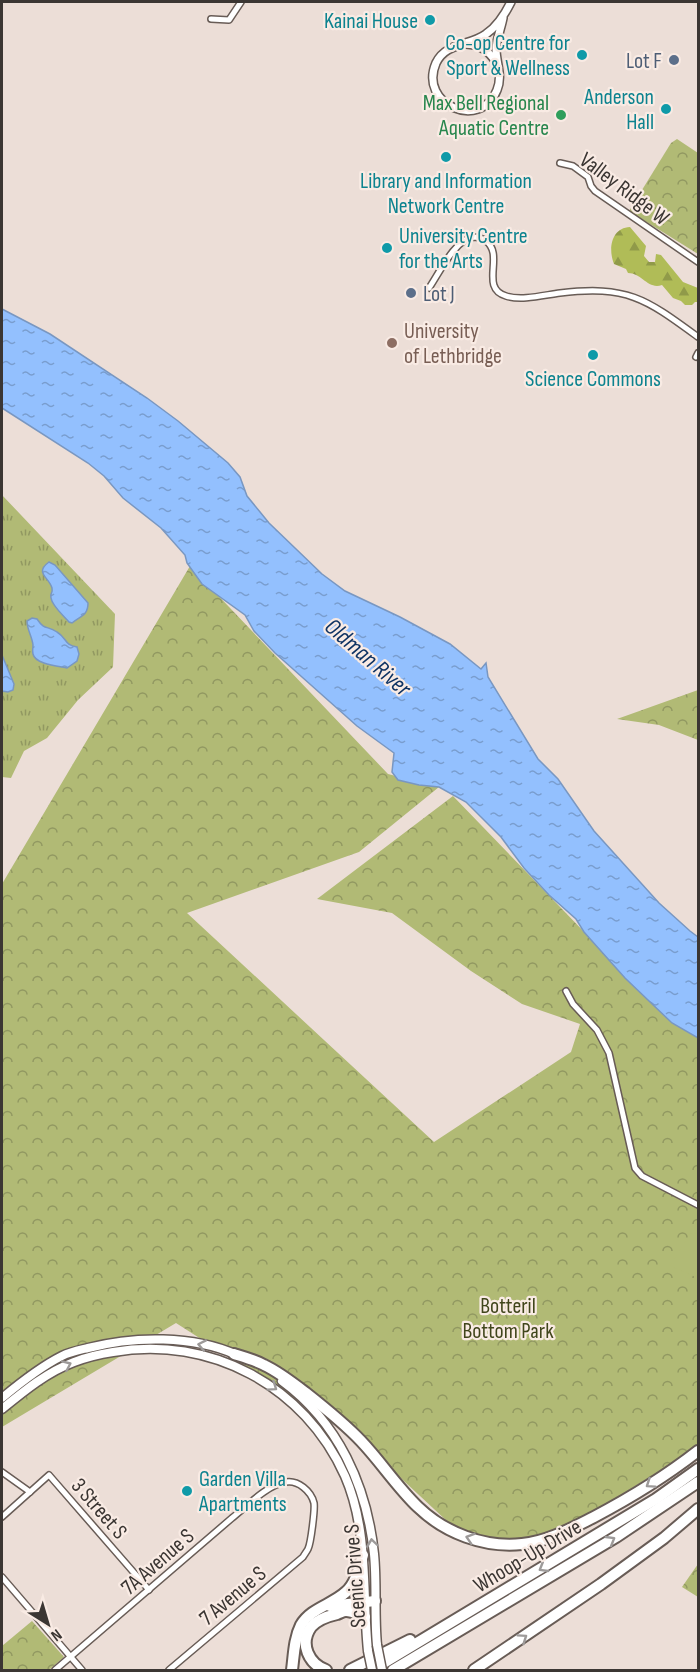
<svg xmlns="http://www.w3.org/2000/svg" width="700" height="1672" font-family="'Sofia Sans Condensed',sans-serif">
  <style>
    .grass { fill: url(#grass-tufts) }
    .forest { fill: url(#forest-firs) }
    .park { fill: url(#park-crowns) }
    .pitch { fill: #b1ba75 }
    .water { fill: url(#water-ripples); stroke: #7997c1; stroke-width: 1.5 }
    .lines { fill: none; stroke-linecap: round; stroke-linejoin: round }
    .minor-casing { stroke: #685c56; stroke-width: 8 }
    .tertiary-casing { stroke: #685c56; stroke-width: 10 }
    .primary-casing { stroke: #685c56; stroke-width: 11 }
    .motorway-casing { stroke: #685c56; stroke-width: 14 }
    .minor { stroke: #fff; stroke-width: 5 }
    .tertiary { stroke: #fff; stroke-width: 7 }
    .primary { stroke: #fff; stroke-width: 8 }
    .motorway { stroke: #fff; stroke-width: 10 }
    .primary-bridge-casing { stroke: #685c56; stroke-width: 11; stroke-linecap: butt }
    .primary-bridge { stroke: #fff; stroke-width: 8 }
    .oneway { stroke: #9d9a99 }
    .culture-dot { fill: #0f9aa8; stroke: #f9ebe4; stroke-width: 2 }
    .service-dot { fill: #5c6f8a; stroke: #f9ebe4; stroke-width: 2 }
    .leisure-dot { fill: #2e9e5b; stroke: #f9ebe4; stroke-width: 2 }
    .education-dot { fill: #8d6e63; stroke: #f9ebe4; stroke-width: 2 }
    .labels { text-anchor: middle; stroke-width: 4.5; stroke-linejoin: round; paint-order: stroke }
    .culture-label { font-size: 22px; fill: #0d838f; stroke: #f9ebe4; text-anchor: end }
    .service-label { font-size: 22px; fill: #4e5e75; stroke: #f9ebe4; text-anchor: end }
    .leisure-label { font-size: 22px; fill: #27864d; stroke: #f9ebe4; text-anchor: end }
    .street-label { font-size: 22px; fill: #3b3633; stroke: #f9ebe4 }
    .education-label { font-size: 22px; fill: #785e54; stroke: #f9ebe4; text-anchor: start }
    .park-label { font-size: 22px; fill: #40451b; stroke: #f9ebe4 }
    .water-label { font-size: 24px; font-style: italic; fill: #0f3363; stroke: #f9ebe4 }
  </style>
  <defs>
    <pattern id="grass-tufts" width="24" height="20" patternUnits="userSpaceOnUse" patternTransform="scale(1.5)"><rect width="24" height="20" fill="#b1ba75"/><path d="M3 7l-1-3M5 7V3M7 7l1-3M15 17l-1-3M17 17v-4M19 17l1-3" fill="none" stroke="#919861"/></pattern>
    <pattern id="forest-firs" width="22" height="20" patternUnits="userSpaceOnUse" patternTransform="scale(1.5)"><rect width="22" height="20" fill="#b0bc57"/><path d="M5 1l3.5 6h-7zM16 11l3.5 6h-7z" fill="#909a49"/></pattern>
    <pattern id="park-crowns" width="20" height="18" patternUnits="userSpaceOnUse" patternTransform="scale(1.5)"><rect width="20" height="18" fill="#b1ba75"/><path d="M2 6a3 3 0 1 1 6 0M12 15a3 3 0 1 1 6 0" fill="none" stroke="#919861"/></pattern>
    <pattern id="water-ripples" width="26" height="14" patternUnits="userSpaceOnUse" patternTransform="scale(1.5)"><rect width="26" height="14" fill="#93c0fe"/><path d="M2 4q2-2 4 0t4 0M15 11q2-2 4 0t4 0" fill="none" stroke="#799dce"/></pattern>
  </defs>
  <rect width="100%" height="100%" fill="#ecded7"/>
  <!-- grass -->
  <path class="grass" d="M2 495 115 614 113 667 78 700 47 738 24 751 11 778 2 777Z"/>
  <!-- forest -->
  <path class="forest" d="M630 227 646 246 644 256 649 262H655L656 254 661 255 683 282 698 288V302H695L692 305H685L681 301 673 298 662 285C648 290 642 273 628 273L626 269 614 264C608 249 611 228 630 227Z"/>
  <!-- park -->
  <g class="park">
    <path d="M677 139 698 153V254L629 211 671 143Z"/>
    <path d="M190 566 388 774 439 787 359 852 187 913 434 1142 571 1052 580 1024 522 1004 471 971 392 913 317 899 453 796 672 1023 698 1037V1447L616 1498 541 1540 463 1536 362 1442 176 1323 2 1427V884Z"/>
    <path d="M698 690V740L659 725 617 719Z"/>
    <path d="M698 1564V1597L682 1587Z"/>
    <path d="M32 1621 64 1657 49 1670H2V1646Z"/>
  </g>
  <!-- pitch -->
  <path class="pitch" d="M698 1233V1278L670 1266 690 1234Z"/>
  <!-- water -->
  <g class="water">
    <path d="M2 309 50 334 147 398 178 421 228 463 240 477 247 496 269 523 322 574 345 591 400 617 450 644 481 669 486 663 488 677 538 759 558 779 594 831 659 903 690 931 698 937V1038L672 1023 625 978 584 932 576 919 549 895 524 868 501 837 466 802 439 787 419 785 398 780 392 772 394 753 357 726 275 653 254 631 245 615 202 584 187 563 185 555 161 528 123 498 104 476 88 463 2 408Z"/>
    <path d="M49 562 55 565 88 603C88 616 80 616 72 623L69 622C64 616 52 606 51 598 50 591 53 595 52 588 49 577 34 573 49 562Z"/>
    <path d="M32 618 37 619C45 631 47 625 57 632 67 638 64 645 77 647L79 654 77 661 67 668C57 666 35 664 33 654 32 650 33 649 33 645 32 636 27 630 27 621Z"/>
    <path d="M2 655 14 684 13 690 8 692 2 691Z"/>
  </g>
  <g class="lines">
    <defs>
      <g id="minor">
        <path d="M211 19 229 20 241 2"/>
        <path d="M560 163 573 166 588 177 591 186 595 191 698 262"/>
        <path d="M429 288C438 275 456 238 473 237 477 237 482 238 486 241 505 255 479 288 506 296 522 301 544 295 560 293 628 285 646 299 698 337"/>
        <path d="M696 357 698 353"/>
        <path d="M566 991 573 1004 597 1030 609 1053 635 1168 642 1176 698 1205"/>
        <path d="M2 1472 30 1492"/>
        <path d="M2 1517 49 1475 149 1590"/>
        <path d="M2 1577 82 1670"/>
        <path d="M55 1670 232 1518C246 1507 268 1484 286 1482 298 1480 311 1491 314 1503 315 1509 311 1543 308 1549 307 1551 304 1555 303 1557L169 1670"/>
      </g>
      <g id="tertiary">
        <path d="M503 18C501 28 497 38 496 49 496 63 503 76 497 90 481 131 418 105 436 63 446 42 470 46 486 34 498 26 505 14 511 2"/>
        <path d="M466 44C480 45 488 50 496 62"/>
      </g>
      <g id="primary">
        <path d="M282 1381C338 1422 367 1486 374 1554 377 1584 374 1615 377 1645"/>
        <path d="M2 1398C20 1383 40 1367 62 1356 70 1352 80 1350 88 1348 134 1336 193 1335 237 1355"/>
        <path d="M2 1409C24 1391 47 1372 74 1362 87 1357 100 1354 113 1352 210 1335 305 1386 345 1476 369 1531 362 1592 368 1651"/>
      </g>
      <g id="motorway">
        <path d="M234 1354C244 1357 255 1360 264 1365 279 1372 293 1383 306 1393 325 1408 344 1423 361 1441 381 1462 397 1487 418 1507 445 1533 484 1548 522 1544 547 1542 572 1528 594 1517 630 1498 666 1476 698 1451"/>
        <path d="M330 1606 375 1601"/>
        <path d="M292 1670C294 1655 294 1639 301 1625 311 1608 332 1605 346 1592 356 1583 359 1568 363 1555"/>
        <path d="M326 1670C309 1664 299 1644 311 1627 317 1620 328 1616 337 1614 340 1613 343 1611 346 1611 352 1611 359 1615 365 1617"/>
        <path d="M350 1670 410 1640"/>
        <path d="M372 1670 656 1499 698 1469"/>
        <path d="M393 1670 616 1537 698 1482"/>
        <path d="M474 1670 601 1584 664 1538 698 1509"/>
      </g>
    </defs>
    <!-- minor casing -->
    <use href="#minor" class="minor-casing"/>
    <!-- tertiary casing -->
    <use href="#tertiary" class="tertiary-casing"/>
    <!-- primary casing -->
    <use href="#primary" class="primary-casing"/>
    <!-- motorway casing -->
    <use href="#motorway" class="motorway-casing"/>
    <!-- minor -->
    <use href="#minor" class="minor"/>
    <!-- tertiary -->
    <use href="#tertiary" class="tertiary"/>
    <!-- primary -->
    <use href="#primary" class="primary"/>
    <!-- motorway -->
    <use href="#motorway" class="motorway"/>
    <defs>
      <g id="primary-bridge">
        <path d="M377 1645 382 1670"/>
        <path d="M368 1651 372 1670"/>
      </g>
    </defs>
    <!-- primary-bridge casing -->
    <use href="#primary-bridge" class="primary-bridge-casing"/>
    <!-- primary-bridge -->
    <use href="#primary-bridge" class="primary-bridge"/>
  </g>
  <!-- one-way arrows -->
  <defs><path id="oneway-chevron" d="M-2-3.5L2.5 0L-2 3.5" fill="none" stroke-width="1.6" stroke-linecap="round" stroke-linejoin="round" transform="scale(1.5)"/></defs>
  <g class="oneway">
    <use href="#oneway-chevron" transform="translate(202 1345) rotate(-169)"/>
    <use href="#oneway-chevron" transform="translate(67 1365) rotate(-24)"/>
    <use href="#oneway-chevron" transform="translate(273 1387) rotate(35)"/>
    <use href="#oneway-chevron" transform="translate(650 1484) rotate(146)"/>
    <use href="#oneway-chevron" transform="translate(470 1538) rotate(-163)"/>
    <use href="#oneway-chevron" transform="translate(611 1540) rotate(-31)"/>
    <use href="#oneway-chevron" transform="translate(372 1543) rotate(-98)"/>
    <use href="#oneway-chevron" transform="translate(543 1568) rotate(149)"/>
    <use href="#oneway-chevron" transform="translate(523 1638) rotate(-34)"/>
  </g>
  <!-- markers -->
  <g class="culture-dot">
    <circle cx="430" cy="20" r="6"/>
    <circle cx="582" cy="55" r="6"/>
    <circle cx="666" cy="109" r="6"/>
    <circle cx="446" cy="157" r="6"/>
    <circle cx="387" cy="248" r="6"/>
    <circle cx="593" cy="355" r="6"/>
    <circle cx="187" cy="1491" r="6"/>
  </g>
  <g class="service-dot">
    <circle cx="674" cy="60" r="6"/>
    <circle cx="411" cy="293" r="6"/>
  </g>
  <circle class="leisure-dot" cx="561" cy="115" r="6"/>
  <circle class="education-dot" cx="392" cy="343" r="6"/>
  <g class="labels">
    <!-- culture labels -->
    <g class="culture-label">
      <text x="418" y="28">Kainai House</text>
      <text x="570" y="50">Co-op Centre for<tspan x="570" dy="25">Sport &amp; Wellness</tspan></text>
      <text x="654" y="104">Anderson<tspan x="654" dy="25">Hall</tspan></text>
      <text x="446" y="188" text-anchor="middle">Library and Information<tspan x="446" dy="25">Network Centre</tspan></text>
      <text x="399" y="243" text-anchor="start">University Centre<tspan x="399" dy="25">for the Arts</tspan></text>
      <text x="593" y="386" text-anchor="middle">Science Commons</text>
      <text x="199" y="1486" text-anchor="start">Garden Villa<tspan x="199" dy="25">Apartments</tspan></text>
    </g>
    <!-- service labels -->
    <g class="service-label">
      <text x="662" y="68">Lot F</text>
      <text x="423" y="301" text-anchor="start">Lot J</text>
    </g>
    <!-- leisure labels -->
    <g class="leisure-label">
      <text x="549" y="110">Max Bell Regional<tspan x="549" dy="25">Aquatic Centre</tspan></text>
    </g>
    <!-- street labels -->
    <g class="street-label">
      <text transform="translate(625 188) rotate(37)" y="8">Valley Ridge W</text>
      <text transform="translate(100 1508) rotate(49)" y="8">3 Street S</text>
      <text transform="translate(527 1555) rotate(-31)" y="8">Whoop-Up Drive</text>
      <text transform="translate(157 1561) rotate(-41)" y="8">7A Avenue S</text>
      <text transform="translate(354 1576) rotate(-94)" y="8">Scenic Drive S</text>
      <text transform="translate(232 1595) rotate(-40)" y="8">7 Avenue S</text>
    </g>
    <!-- education labels -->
    <g class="education-label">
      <text x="404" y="338">University<tspan x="404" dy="25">of Lethbridge</tspan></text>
    </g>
    <!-- park labels -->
    <g class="park-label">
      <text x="508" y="1313">Botteril<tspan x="508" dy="25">Bottom Park</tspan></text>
    </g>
    <!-- water labels -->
    <g class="water-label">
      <text transform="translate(368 657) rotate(41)" y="8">Oldman River</text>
    </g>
  </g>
  <!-- border -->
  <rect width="700" height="1672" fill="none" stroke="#3b3633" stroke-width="6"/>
  <!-- north arrow -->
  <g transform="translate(48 1624) rotate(143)" stroke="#f9ebe4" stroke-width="4.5" paint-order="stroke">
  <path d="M0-4.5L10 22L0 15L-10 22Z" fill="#3b3633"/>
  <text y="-9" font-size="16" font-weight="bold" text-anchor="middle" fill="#3b3633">N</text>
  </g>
</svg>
